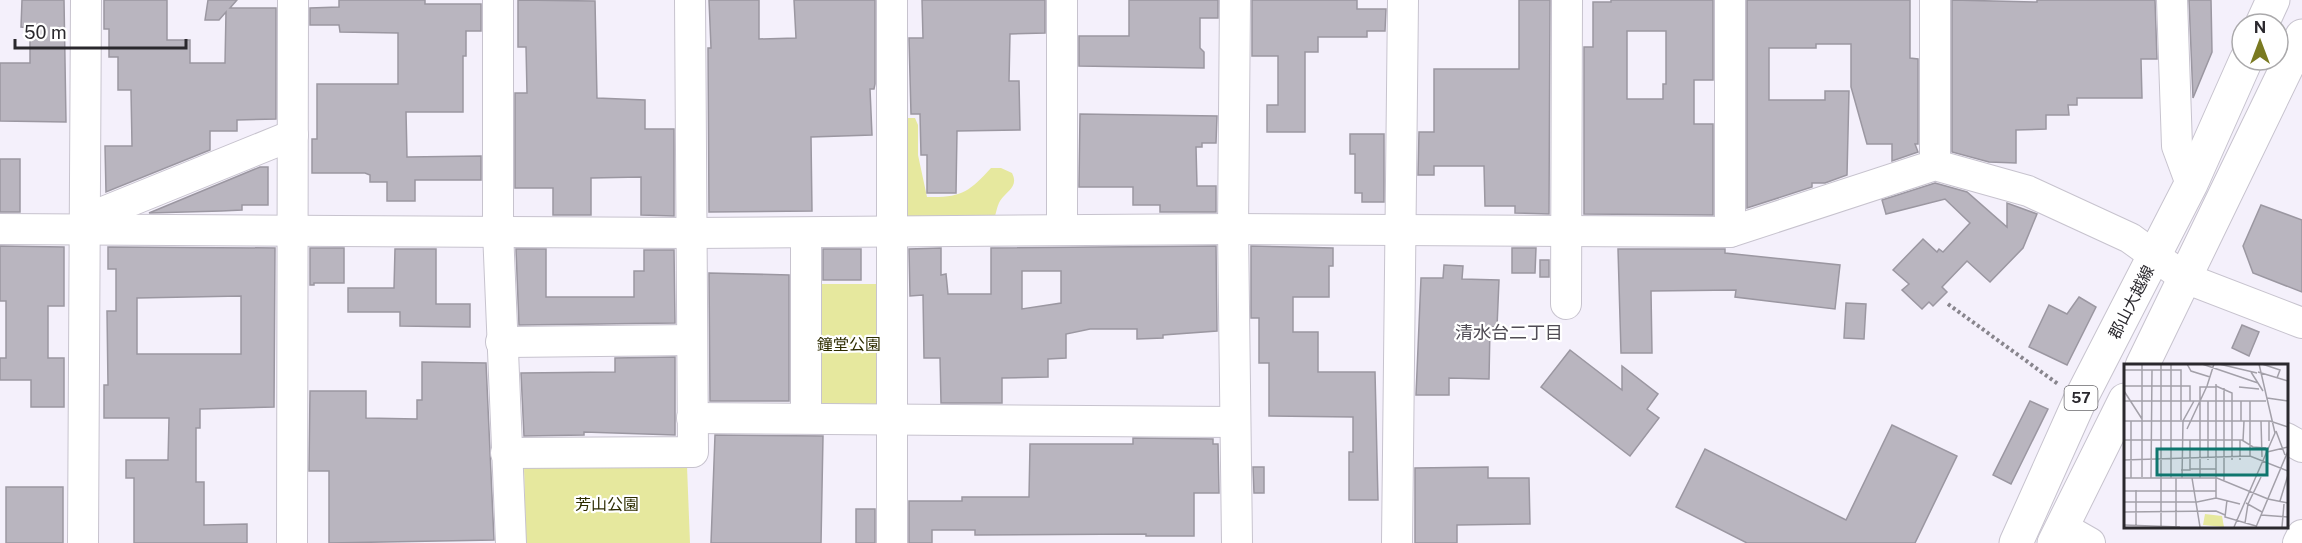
<svg xmlns="http://www.w3.org/2000/svg" width="2302" height="543" font-family="'Public Sans','Noto Sans JP',sans-serif">
  <style>
    .green { fill: #e6e89e }
    .building { fill: #b9b5bf; stroke: #9b97a1; stroke-width: 1.5; fill-rule: evenodd }
    .lines { fill: none; stroke-linecap: round; stroke-linejoin: round }
    .minor-casing { stroke: #c7c3ce; stroke-width: 32 }
    .major-casing { stroke: #c7c3ce; stroke-width: 35 }
    .path { stroke: #88858d; stroke-width: 4; stroke-dasharray: 3 3; stroke-linecap: butt }
    .minor { stroke: #fff; stroke-width: 30 }
    .major { stroke: #fff; stroke-width: 33 }
    .labels { text-anchor: middle; stroke-width: 4.5; stroke-linejoin: round; paint-order: stroke }
    .shield { fill: #fff; stroke: #6a686c; stroke-width: 1.5 }
    .shield-label { font-size: 15px; font-weight: bold; fill: #2a282d }
    .street-label { font-size: 16px; fill: #2a282d; stroke: #fff }
    .park-label { font-size: 16px; fill: #2e2d00; stroke: #fff }
    .neighbourhood-label { font-size: 18px; fill: #504c55; stroke: #fff }
    .inset-road { fill: none; stroke: #a3a0a9; stroke-width: 1.5 }
    .view { fill: #0f766e; fill-opacity: 0.15; stroke: #0f766e; stroke-width: 3 }
    .inset-edge { fill: none; stroke: #2a282d; stroke-width: 3 }
  </style>
  <rect width="100%" height="100%" fill="#f4f0fb"/>
  <!-- green -->
  <g class="green">
    <path d="M908 118H915L918 125V155L927 197C961 198 969 192 991 168H1001L1012 173C1019 187 1007 190 1000 201 997 206 996 214 994 219L919 220 908 216 905 211V120Z"/>
    <path d="M816 284H883V409L820 410Z"/>
    <path d="M524 466H687L690 543H526Z"/>
  </g>
  <!-- building -->
  <g class="building">
    <path d="M22 0H64L66 122 0 121V63H30V28L21 27Z"/>
    <path d="M104 0H167V40H190V63H225L226 12 219 20H205L208 0H237L230 8H276V119L237 120V131H210V150L106 192 105 146H132L131 90H118V57H109V29H104Z"/>
    <path d="M339 0H425V4H481V31H466V56H463V112H406L407 157 481 156V180H415V201H387V182H370V175L365 173H312V139H317V84H398V33L340 32 339 25H310V8L339 7Z"/>
    <path d="M518 0 595 1 597 98 645 100V129H674V216L641 215V177L591 178V215H553V188H515V93H527L526 47H518Z"/>
    <path d="M709 0H759V39L796 38 794 0H875V84L874 89H870L872 135 811 137 812 211 709 212 708 48H711Z"/>
    <path d="M922 0H1045V33L1010 34 1009 81H1019L1020 130 957 131 956 193H927V155H921L920 114H911L909 38H923Z"/>
    <path d="M1129 0H1218V18H1200V48L1204 52V68L1079 66V36H1129Z"/>
    <path d="M1252 0H1357V9H1386L1385 31H1367V37H1318V52H1305V132H1267V105H1278V56H1252Z"/>
    <path d="M1519 0H1550L1549 214 1515 213V206H1485L1484 166H1434V175H1418L1419 132H1434V69H1519Z"/>
    <path d="M1611 0H1713V80H1694V124H1713V215L1584 214V47H1593V2H1611ZM1627 31H1666V84H1663V99H1627Z"/>
    <path d="M1747 0H1910V58L1918 59V144H1915L1918 152 1892 161V144H1867L1851 87V44H1816V48H1769V100H1825V91H1849L1847 175 1825 183H1812V187L1747 208Z"/>
    <path d="M1952 0 2037 2V0H2155L2157 59H2141L2142 98H2077V105H2068L2069 115H2046V129L2016 130V163L1989 162 1952 152Z"/>
    <path d="M2189 0H2211L2212 52 2193 98Z"/>
    <path d="M1080 114 1217 116 1216 143H1202V147H1196L1197 186H1216V212H1160V205H1133V187H1079Z"/>
    <path d="M1350 134H1384V202H1362V193H1355V154H1350Z"/>
    <rect x="0" y="159" width="20" height="53"/>
    <path d="M260 167H268V205H242V210L221 211 149 213Z"/>
    <path d="M1935 183 1967 192 2007 227V203L2037 214 2023 248 1990 282 1967 261 1942 287 1947 292 1933 306 1929 302 1922 309 1902 290 1909 284 1893 270 1923 239 1937 252 1939 249 1943 252 1970 223 1945 199 1886 214 1882 200Z"/>
    <path d="M2261 205 2302 220V292L2253 273 2243 246Z"/>
    <path d="M0 246 64 247V306H48V358H64V407H31V380H0V358H6V301H0Z"/>
    <path d="M1216 246 1217 331 1163 335V338L1137 339V329H1090L1066 334V358L1048 359V377L1002 378V403H941L940 358H924L923 295 910 296 909 249 941 248V275L946 274 948 294H991V248ZM1022 271H1061V303L1022 309Z"/>
    <path d="M1251 246 1333 248V266H1329V297H1293V332H1318V372H1375L1378 500H1349V452H1353V417L1269 416V363H1259V318H1251Z"/>
    <path d="M108 247 275 248 274 407 200 409V428H196V482H204V525L247 524V543H134V478H126V460H168L169 418H104V385H108L107 311H116V269H108ZM241 296V354H137V298Z"/>
    <path d="M310 248H344V283H314V285H310Z"/>
    <path d="M1512 248H1536L1535 273H1512Z"/>
    <path d="M395 249H436V304H470V327L400 326V312H348V288H394Z"/>
    <path d="M516 249H546V297H634V271H644V250H674L675 323 519 325Z"/>
    <rect x="823" y="249" width="38" height="31"/>
    <path d="M1618 249H1725V253L1840 265 1835 309 1735 297 1736 290 1651 291 1652 353H1621Z"/>
    <rect x="1540" y="260" width="9" height="17"/>
    <path d="M1444 265 1463 266 1462 279 1499 280 1497 327H1490L1489 379 1449 378V395H1416L1421 278H1443Z"/>
    <path d="M709 273 789 275V401H710Z"/>
    <path d="M2079 297 2096 307 2067 365 2029 347 2049 305 2067 314Z"/>
    <path d="M1846 303 1866 304 1864 339 1844 338Z"/>
    <path d="M2242 325 2259 332 2249 356 2232 348Z"/>
    <path d="M1570 350 1622 390V366L1658 394 1647 409 1659 418 1630 456 1541 387Z"/>
    <path d="M675 357V435L584 432V435L524 436 521 373 615 372V358Z"/>
    <path d="M422 362 486 363 494 540 329 543V471H309L310 391H366V418L417 419V400H422Z"/>
    <path d="M2030 401 2048 409 2011 484 1993 475Z"/>
    <path d="M1892 425 1957 456 1915 543H1747L1676 507 1705 449 1846 520Z"/>
    <path d="M715 435 823 436 821 543H711Z"/>
    <path d="M1133 438 1213 439V444H1218L1219 493H1194V536H1146V534L975 535V530H932V543H909V501H962V497H1029L1030 444H1133Z"/>
    <path d="M1253 467H1264V493H1254Z"/>
    <path d="M1488 467V478H1529L1530 524 1457 525V543H1415V468Z"/>
    <rect x="6" y="487" width="57" height="56"/>
    <rect x="856" y="509" width="19" height="34"/>
  </g>
  <g class="lines">
    <defs>
      <g id="minor">
        <path d="M498 0V231L511 543"/>
        <path d="M892 0V543"/>
        <path d="M1235 0 1233 229 1237 543"/>
        <path d="M1730 0V232"/>
        <path d="M1935 0V165"/>
        <path d="M2172 0 2177 146 2191 184"/>
        <path d="M86 219 293 135"/>
        <path d="M0 229 691 233 1233 229 1730 232 1935 165 2028 191 2130 238 2185 278 2302 323"/>
        <path d="M1062 229V0"/>
        <path d="M806 233V417"/>
        <path d="M1566 304 1567 0"/>
        <path d="M501 342 692 340"/>
        <path d="M692 418 1235 422"/>
        <path d="M2286 438 2302 447"/>
        <path d="M506 453 693 452 690 0"/>
        <path d="M2062 527 2090 543"/>
        <path d="M83 543 86 0"/>
        <path d="M292 543 293 0"/>
        <path d="M1397 543 1403 0"/>
        <path d="M2298 543 2302 535"/>
      </g>
      <g id="major">
        <path d="M2262 24 2273 0"/>
        <path d="M2142 366 2302 36"/>
        <path d="M2016 543 2080 400 2191 184 2246 60"/>
        <path d="M2054 543 2125 400"/>
      </g>
    </defs>
    <!-- minor casing -->
    <use href="#minor" class="minor-casing"/>
    <!-- major casing -->
    <use href="#major" class="major-casing"/>
    <!-- path -->
    <path class="path" d="M1948 304 2058 384"/>
    <!-- minor -->
    <use href="#minor" class="minor"/>
    <!-- major -->
    <use href="#major" class="major"/>
  </g>
  <g class="labels">
    <!-- shield labels -->
    <rect class="shield" x="2064.5" y="386" width="33" height="24" rx="4.5"/>
    <g class="shield-label">
      <text x="2081" y="403">57</text>
    </g>
    <!-- street labels -->
    <g class="street-label">
      <text transform="translate(2131 302) rotate(-63)" y="6">郡山大越線</text>
    </g>
    <!-- park labels -->
    <g class="park-label">
      <text x="849" y="350">鐘堂公園</text>
      <text x="607" y="510">芳山公園</text>
    </g>
    <!-- neighbourhood labels -->
    <g class="neighbourhood-label">
      <text x="1509" y="339">清水台二丁目</text>
    </g>
  </g>
  <!-- overview -->
  <g transform="translate(2124 364)">
    <rect width="164" height="164" fill="#f4f0fb"/>
    <path d="M81 150 98 152 100 163 79 161Z" fill="#e6e89e"/>
    <path class="inset-road" d="M63 0 67 7 86 13M78 0 134 19M95 0 133 9M138 0 156 6 153 14M0 6H57V56M127 8 139 27M134 8 164 17M0 22H66V37M83 22 90 0M92 22 108 29V96M115 23 135 25M0 27 18 55M143 34 164 37M0 37H142M0 57H146L164 63M117 57V37M137 57 138 93M145 57V77M63 65 83 22M152 67 161 91M0 76H118L129 83 142 84M116 76V96M119 77 120 57M143 88 164 83M126 92V37M0 96 126 92 164 107M84 96V37M66 105H92M57 106H66V76M18 113V0M0 114H93L144 135 164 139M7 114V57M27 114 28 6M47 114V0M58 114 59 57 70 37M68 114 76 163M76 114V23H92M100 116V24M12 126V161M0 127H92M92 134V20M103 136 101 153 132 162M156 137 164 111M0 138H73L92 134 116 140M122 139 138 148M0 148 92 147 101 151M137 151 164 153M121 159 124 140 137 113M0 161 56 163M37 163V0M52 163V114M110 163 151 69 135 0M132 163 164 87M158 163 160 140"/>
    <path class="view" d="M33 85H143V111H33Z"/>
    <rect width="164" height="164" class="inset-edge"/>
  </g>
  <!-- north arrow -->
  <g transform="translate(2260 42)"><circle r="28" fill="#ffffff" stroke="#aaa9ab" stroke-width="1.5"/>
  <path d="M0-4.5L10 22L0 15L-10 22Z" fill="#7a7a21"/>
  <text y="-9" font-size="16" font-weight="bold" text-anchor="middle" fill="#2a282d">N</text>
  </g>
  <!-- scale -->
  <path d="M15 39v9h171v-9" fill="none" stroke="#2a282d" stroke-width="3"/>
  <text x="24" y="39" font-size="18" fill="#2a282d" stroke="#ffffff" stroke-width="4.5" paint-order="stroke">50 m</text>
</svg>
